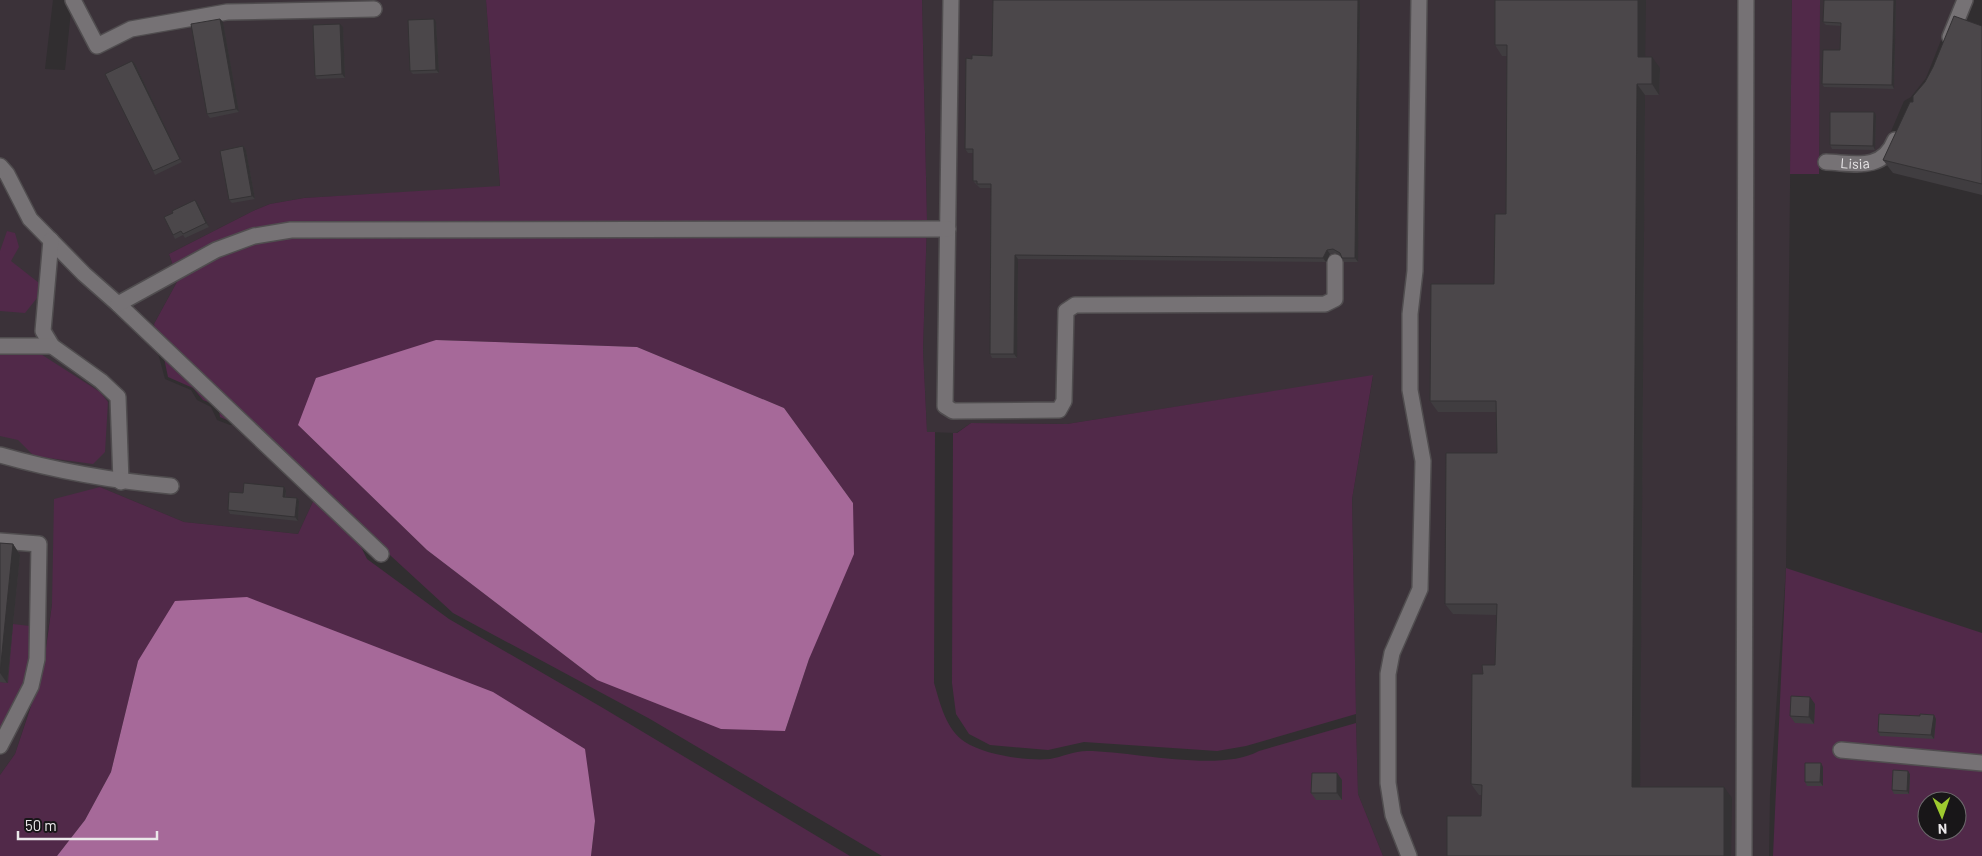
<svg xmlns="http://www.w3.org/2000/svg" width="1982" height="856" font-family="Barlow,sans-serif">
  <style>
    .built { fill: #3b3239 }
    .green { fill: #512949; fill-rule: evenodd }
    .water { fill: #a66999 }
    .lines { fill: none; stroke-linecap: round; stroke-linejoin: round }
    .minor-casing { stroke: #504d4f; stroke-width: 18 }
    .minor { stroke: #767275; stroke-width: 15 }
    .wall { fill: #403d40 }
    .shaded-wall { fill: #343234 }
    .building { fill: #4b474a; stroke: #343234 }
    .labels { text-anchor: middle; stroke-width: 4; stroke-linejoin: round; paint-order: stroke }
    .street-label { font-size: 14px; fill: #ebe8ea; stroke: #181618 }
  </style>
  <rect width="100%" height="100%" fill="#312e30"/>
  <!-- built -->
  <g class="built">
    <path d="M0 0H53L45 69 65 70 72 0H486L500 187 304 198 270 204 253 211 169 254 178 280 154 324 158 353 165 379 191 390 197 400 211 407 217 420 230 425H238L316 495 298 534 184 522 100 487 52 604 42 670 15 754 0 775Z"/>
    <path d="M922 0H1792L1786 568 1770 795 1769 856H1383L1358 794 1356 723 1352 499 1373 376 1067 424 971 423 956 433 927 432 923 350 927 221Z"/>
    <path d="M1820 0H1957L1926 78 1911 97 1904 101 1883 150 1872 157 1819 156Z"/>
  </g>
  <!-- green -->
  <g class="green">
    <path d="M486 0H922L927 221 923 350 927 432H935L934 683C940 703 946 730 965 742 985 755 1026 761 1050 759 1062 757 1074 751 1087 751 1132 751 1220 773 1259 751L1356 723 1358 794 1383 856H882L650 719 453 613 379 545 234 423 220 417 219 410 213 404 203 400 193 388 168 377 164 358 158 353 154 324 178 280 169 254 253 211 270 204 304 198 500 186ZM436 340 637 347 784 408 853 503 809 659 785 731 597 680 427 550 298 425Z"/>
    <path d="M1792 0H1820L1819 174H1790Z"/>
    <path d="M7 231 15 233 19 247 11 261 39 283 37 298 25 313 0 311V251Z"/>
    <path d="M0 351H36L100 392 108 402 105 452 93 464 34 456 18 440 0 436Z"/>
    <path d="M1373 375 1352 499 1356 714 1246 746 1217 751 1084 742 1048 750 990 745 969 734 956 714 952 683 953 433H957L971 423 1067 424Z"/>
    <path d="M100 487 184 522 298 534 316 495 359 543 367 559 449 619 603 708 850 856H591L595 821 138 661 111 772 85 820 57 856H0V775L15 754 43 670 52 604 54 499Z"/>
    <path d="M1786 568 1982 633V856H1773ZM1927 801H1957V831H1927Z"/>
    <path d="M13 624 30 626 31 641 29 674 0 733V682L8 683Z"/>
  </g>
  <!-- water -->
  <g class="water">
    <path d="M436 340 637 347 784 408 853 503 854 554 809 659 785 731 721 729 597 680 427 550 298 425 316 378Z"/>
    <path d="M247 597 493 692 585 749 595 821 591 856H57L85 820 111 772 138 661 175 601Z"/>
  </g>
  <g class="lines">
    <defs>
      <g id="minor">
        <path d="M73 0 97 46 131 29 227 12 374 9"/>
        <path d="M951 0 945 406 953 411 1059 410 1064 401 1066 311 1075 305 1325 304 1335 299V262"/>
        <path d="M1950 37 1965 0"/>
        <path id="s1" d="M1826 162C1854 163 1882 172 1895 140"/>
        <path d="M0 166 7 174 30 219 84 274 118 304 381 554"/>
        <path d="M51 240 43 331 52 346 101 381 118 397 121 482"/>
        <path d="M118 304 216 250 254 236 291 230 948 229"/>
        <path d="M0 346H52"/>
        <path d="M0 455C56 471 113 481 171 486"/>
        <path d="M0 541 39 544 37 659 31 686 0 746"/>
        <path d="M1841 750 1982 763"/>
        <path d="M1409 856 1393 815 1388 783V674L1392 653 1420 589 1423 461 1410 390V314L1415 271 1419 0"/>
        <path d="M1744 856 1746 0"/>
      </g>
    </defs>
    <!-- minor casing -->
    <use href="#minor" class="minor-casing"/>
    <!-- minor -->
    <use href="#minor" class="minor"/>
  </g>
  <!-- wall -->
  <g class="wall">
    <path d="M1360 0 1358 262H1344L1341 256 1335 253 1330 254 1326 262 1018 259 1017 358H992L990 354 991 188H980L973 181V153H968L965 149 972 59Z"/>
    <path d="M1495 0 1645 57 1660 68 1659 95H1645L1640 787 1732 798 1481 816 1482 795H1479L1471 784 1483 674 1495 665 1496 615 1453 614 1445 604 1497 453 1496 412H1438L1430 401 1494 284 1506 214 1507 56H1502L1495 45Z"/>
    <path d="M1896 0 1894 89 1824 87 1822 84 1840 50 1841 26 1826 25 1823 22Z"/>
    <path d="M220 19 223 22 239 112 210 118 207 114Z"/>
    <path d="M436 22 439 73 413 74 410 71Z"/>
    <path d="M1982 26V195L1893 173 1883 160 1913 102Z"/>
    <path d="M343 27 345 78 317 79 315 76Z"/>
    <path d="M135 64 182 162 155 175 153 171Z"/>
    <path d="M1876 115 1875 150 1832 149 1830 145Z"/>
    <path d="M243 146 246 150 255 199 232 203 229 200Z"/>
    <path d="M195 200 198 204 209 227 185 238 183 235 175 239 173 235Z"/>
    <path d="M286 491V497L297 498 299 501 298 521 230 514 228 510 243 493Z"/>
    <path d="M0 543 13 544 20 555 7 683 0 682Z"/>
    <path d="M1815 704 1814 724 1795 723 1790 716Z"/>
    <path d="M1934 715 1936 719 1934 739 1880 736 1878 732Z"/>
    <path d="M1823 767V786H1807L1805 782Z"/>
    <path d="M1337 773 1342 780V800H1316L1311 793Z"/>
    <path d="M1910 774 1909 794H1894L1892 790Z"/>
  </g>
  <!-- shaded-wall -->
  <g class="shaded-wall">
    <path d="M1358 0H1360L1358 262 1355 258Z"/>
    <path d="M1638 0H1646L1645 68 1638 57Z"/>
    <path d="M1894 0H1896L1894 89 1892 85Z"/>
    <path d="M220 19 223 22 239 112 236 109Z"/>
    <path d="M434 19 436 22 439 73 436 70Z"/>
    <path d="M340 24 343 27 345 78 342 74Z"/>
    <path d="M1652 57 1660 68 1659 95 1652 84Z"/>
    <path d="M132 61 135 64 182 162 180 159Z"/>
    <path d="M1637 84 1645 95 1640 797 1632 787Z"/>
    <path d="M1874 112 1876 115 1875 150 1873 146Z"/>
    <path d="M243 146 246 150 255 199 252 196Z"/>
    <path d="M195 200 198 204 209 227 206 223Z"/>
    <path d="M1327 250 1330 254 1326 262 1323 258Z"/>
    <path d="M1015 255 1018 259 1017 358 1014 354Z"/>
    <path d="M284 487 286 491 285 500 283 497Z"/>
    <path d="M297 498 299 501 298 521 295 517Z"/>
    <path d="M13 544 20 555 7 683 0 673Z"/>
    <path d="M1810 697 1815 704 1814 724 1809 717Z"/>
    <path d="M1934 715 1936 719 1934 739 1931 735Z"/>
    <path d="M1821 763 1823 767V786L1820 782Z"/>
    <path d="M1908 771 1910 774 1909 794 1907 791Z"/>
    <path d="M1337 773 1342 780V800L1337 793Z"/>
    <path d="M1724 787 1732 798 1731 856H1724Z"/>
  </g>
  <!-- building -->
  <g class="building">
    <path d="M993 0H1358L1355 258H1342L1340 253 1333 249 1327 250 1323 258 1015 255 1014 354H990L991 184H977V181H973V149H965L966 58 972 59V55L992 56Z"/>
    <path d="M1495 0H1638V57H1652V84H1637L1632 787H1724V856H1447V816H1481L1482 785 1471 784 1472 674H1483L1482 665H1495L1497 604H1445L1446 453H1497L1496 401H1430L1431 284H1494L1495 214H1506L1507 45H1495Z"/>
    <path d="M1824 0H1894L1892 85 1822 84 1823 50H1840L1841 23 1823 22Z"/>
    <path d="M1954 16 1982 26V184L1883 160 1910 102H1913V96L1925 82 1933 67Z"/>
    <path d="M220 19 236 109 207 114 191 24Z"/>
    <path d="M434 19 436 70 410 71 408 20Z"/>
    <path d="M340 24 342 74 315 76 313 25Z"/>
    <path d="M132 61 180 159 153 171 105 74Z"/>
    <path d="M1830 112H1874L1873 146 1830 145Z"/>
    <path d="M243 146 252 196 229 200 220 151Z"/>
    <path d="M195 200 206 223 183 234 181 231 173 235 164 217 173 213 172 211Z"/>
    <path d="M244 483 284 487 283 497 297 498 295 517 228 510 229 492 243 493Z"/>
    <path d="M0 543 13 544 0 673Z"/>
    <path d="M1791 696 1810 697 1809 717 1790 716Z"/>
    <path d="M1879 714 1920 716V714L1934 715 1931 735 1878 732Z"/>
    <path d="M1805 763H1821L1820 782H1805Z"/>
    <path d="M1893 770 1908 771 1907 791 1892 790Z"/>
    <path d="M1312 773H1337V793H1311Z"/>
  </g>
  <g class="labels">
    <!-- street labels -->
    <g class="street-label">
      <text dy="5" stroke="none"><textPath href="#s1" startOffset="29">Lisia</textPath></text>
    </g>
  </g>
  <!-- north arrow -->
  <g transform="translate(1942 816) rotate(178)"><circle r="24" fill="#181618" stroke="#6c6a6c"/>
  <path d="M0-4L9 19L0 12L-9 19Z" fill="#9eca2f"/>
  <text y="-8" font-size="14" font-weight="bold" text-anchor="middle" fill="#ebe8ea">N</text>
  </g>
  <!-- scale -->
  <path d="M18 831v8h139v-8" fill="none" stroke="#ebe8ea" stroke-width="2.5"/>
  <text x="25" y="831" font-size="15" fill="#ebe8ea" stroke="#181618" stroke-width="4" paint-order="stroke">50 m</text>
</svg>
